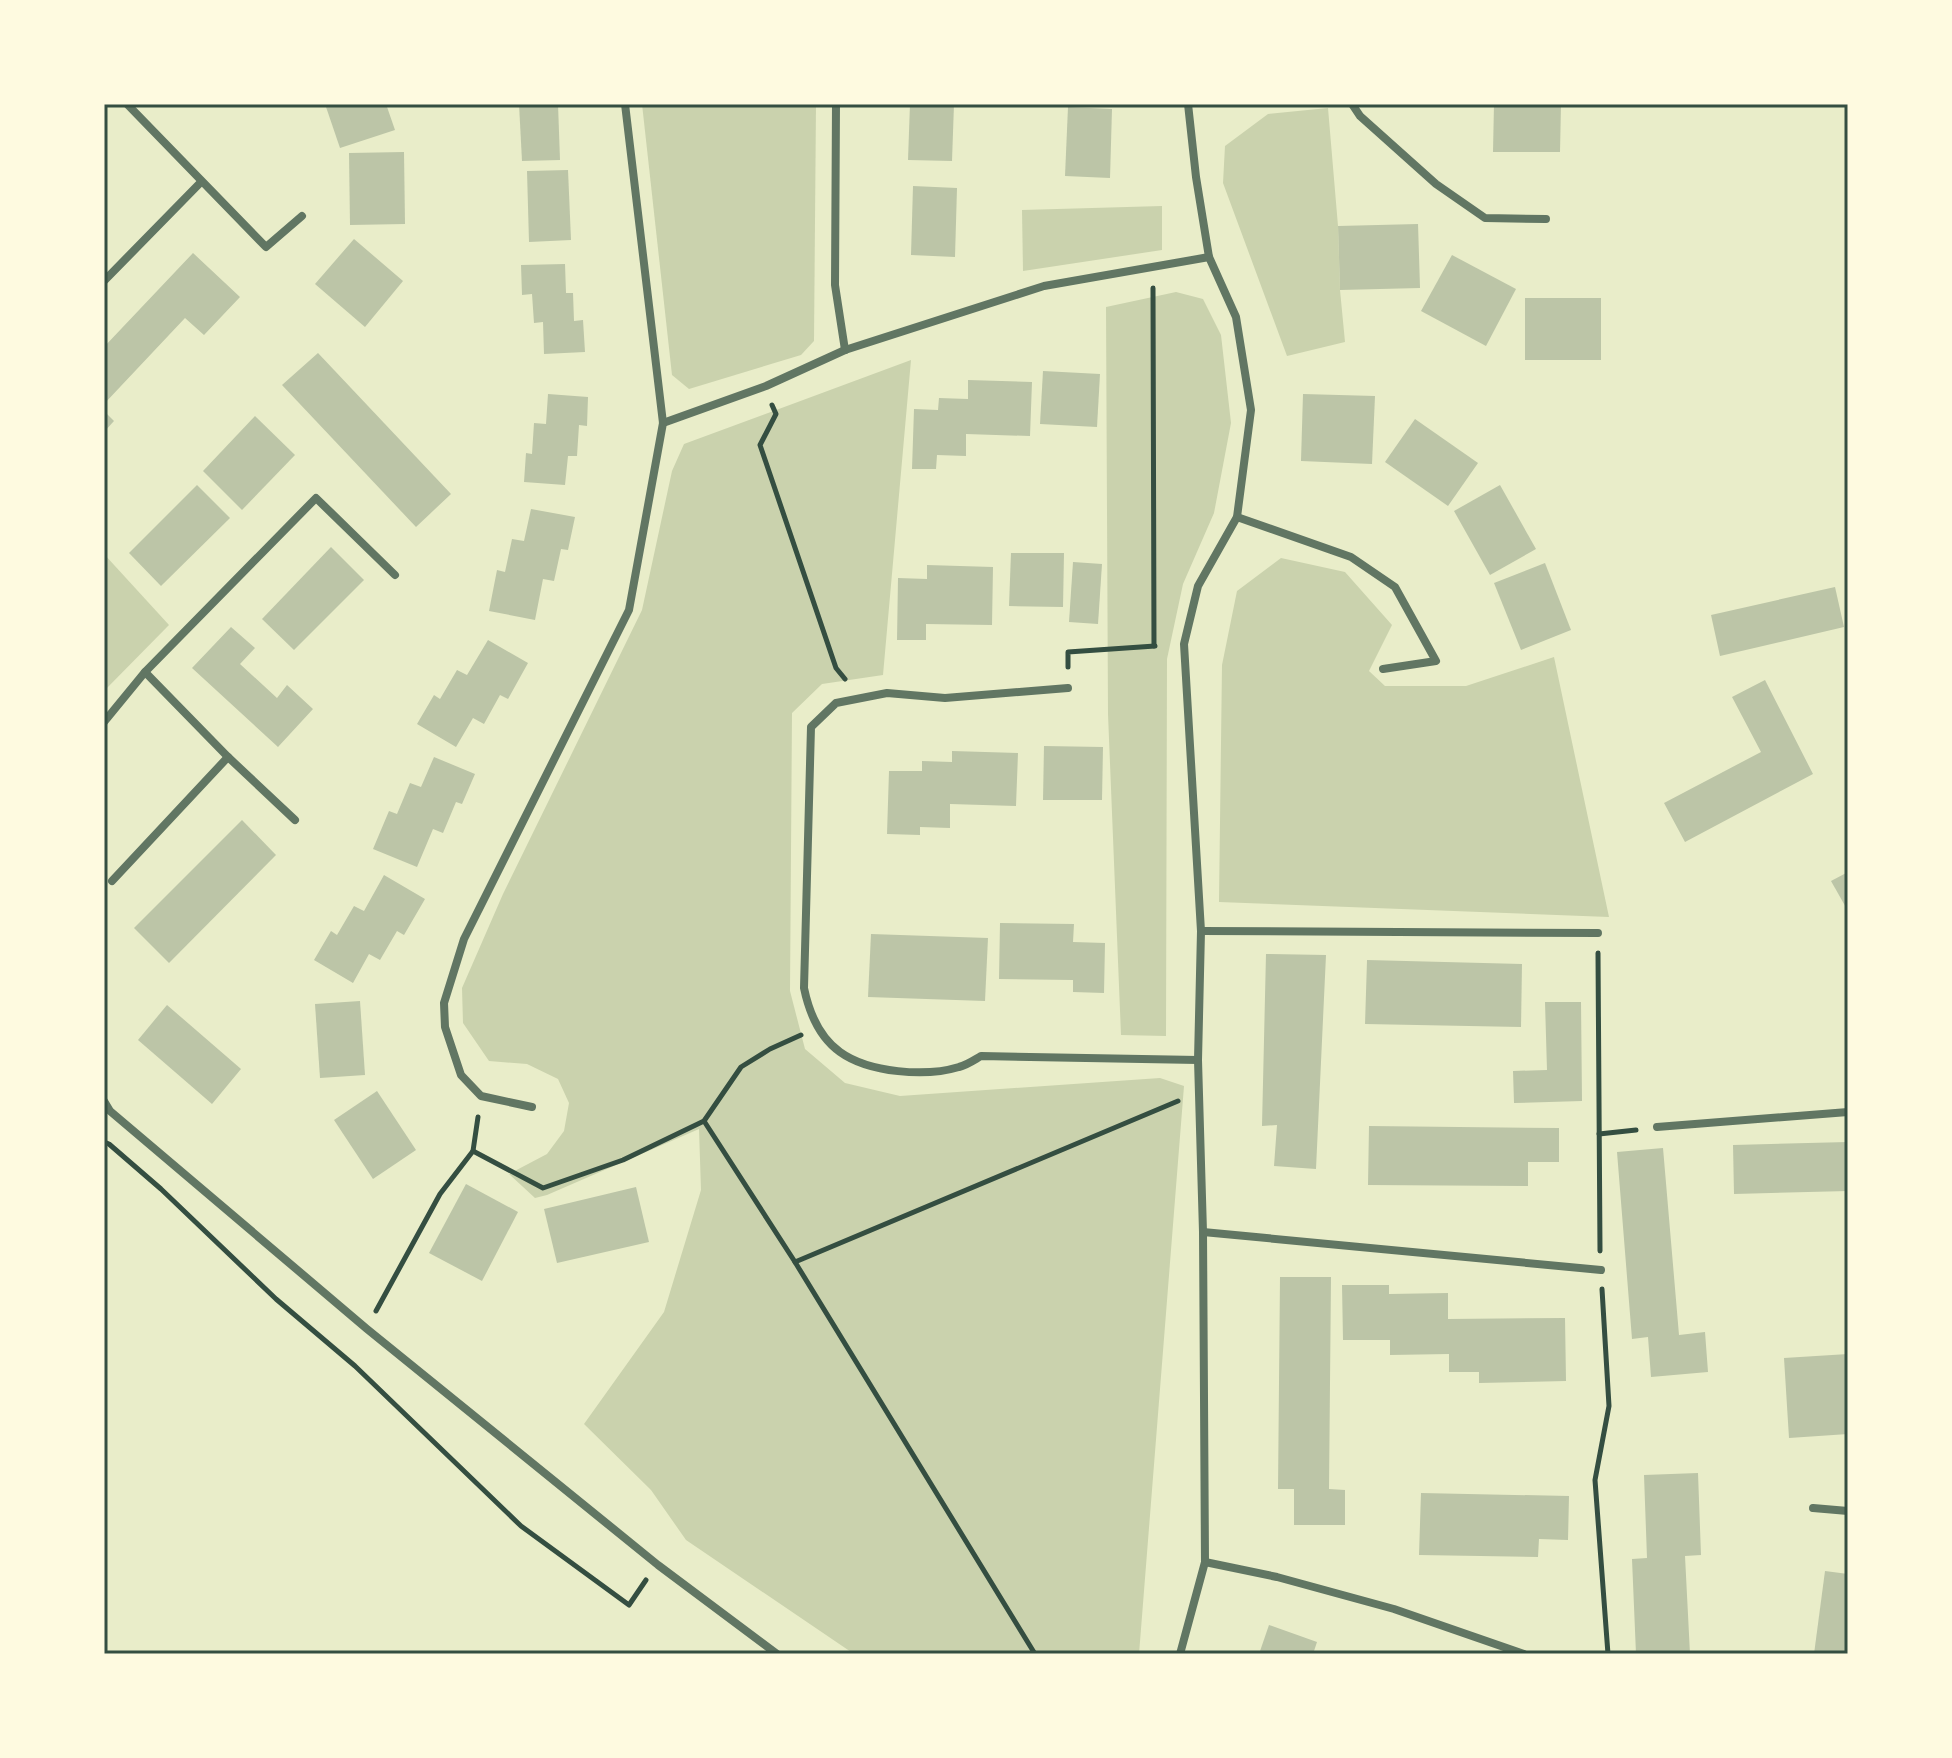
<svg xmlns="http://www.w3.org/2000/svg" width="1952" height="1758" font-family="Commissioner,sans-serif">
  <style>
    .green { fill: #cad2ad }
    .building { fill: #bcc5a7 }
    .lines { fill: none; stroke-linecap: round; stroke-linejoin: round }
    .path { stroke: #344e41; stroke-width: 5 }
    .minor { stroke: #617663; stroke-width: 8 }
    .neatline { fill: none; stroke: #344e41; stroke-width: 3 }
  </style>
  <rect width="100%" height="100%" fill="#e9edc9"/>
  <!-- green -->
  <g class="green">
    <path d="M642 104H816L814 341 801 355 689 389 672 375Z"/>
    <path d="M1328 108 1338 226 1340 290 1345 342 1287 356 1223 183 1225 146 1268 114Z"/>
    <path d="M1162 206V250L1023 271 1022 210Z"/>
    <path d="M1176 292 1203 299 1221 335 1231 423 1214 513 1183 584 1167 659 1166 1036 1121 1035 1108 714 1106 307Z"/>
    <path d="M911 360 883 675 822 684 792 713 790 991 805 1049 845 1083 900 1096 1160 1078 1184 1086 1139 1654H854L686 1540 651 1490 584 1424 664 1312 701 1190 699 1129 547 1195 535 1198 509 1174 547 1154 564 1131 569 1103 558 1079 527 1064 489 1061 463 1023 462 988 503 894 642 610 672 471 684 444Z"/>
    <path d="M104 554 169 625 104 691Z"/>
    <path d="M1281 558 1345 572 1392 625 1369 671 1385 686H1466L1554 657 1609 917 1219 902 1222 665 1237 591Z"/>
  </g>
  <!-- building -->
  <g class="building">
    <path d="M325 104H386L395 130 340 148Z"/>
    <path d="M519 104H558L560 160 522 161Z"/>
    <path d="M910 104H954L952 161 908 160Z"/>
    <path d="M1494 104H1561L1560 152H1493Z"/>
    <path d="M1068 107 1112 109 1110 178 1065 176Z"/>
    <path d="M404 152 405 224 350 225 349 153Z"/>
    <path d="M568 170 571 240 529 242 527 171Z"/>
    <path d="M913 186 957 188 955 257 911 255Z"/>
    <path d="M1418 224 1420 288 1340 290 1338 226Z"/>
    <path d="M354 239 403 281 365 327 315 284Z"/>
    <path d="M193 253 240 297 204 335 185 318 104 404V347Z"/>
    <path d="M1452 255 1516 289 1486 346 1421 311Z"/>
    <path d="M565 264 566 293H573L574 321 583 320 585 352 544 354 543 322 534 323 532 294 522 295 521 265Z"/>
    <rect x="1525" y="298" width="76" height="62"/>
    <path d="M318 353 451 494 416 527 282 385Z"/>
    <path d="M1043 371 1100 374 1097 427 1040 424Z"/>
    <path d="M968 380 1032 382 1030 436 966 434V456L937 455 936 469H912L914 409 938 410 939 398 968 399Z"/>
    <path d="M548 394 588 397 587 426 579 425 577 456H568L565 485 524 482 526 453 532 454 534 423 546 424Z"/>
    <path d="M1303 394 1375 396 1372 464 1301 461Z"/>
    <path d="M104 411 114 421 104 432Z"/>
    <path d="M255 416 295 455 242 510 203 471Z"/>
    <path d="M1415 419 1478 463 1448 506 1385 462Z"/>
    <path d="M197 485 230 518 161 586 129 553Z"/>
    <path d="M1500 485 1536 549 1490 575 1454 511Z"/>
    <path d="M531 509 575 517 568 550 561 549 554 581 543 579 535 620 489 611 497 570 505 572 512 539 524 541Z"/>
    <path d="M331 547 364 580 294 650 262 619Z"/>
    <path d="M1011 553H1064L1063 607 1009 606Z"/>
    <path d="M1073 562 1102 564 1098 624 1069 622Z"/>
    <path d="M1545 563 1571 630 1521 650 1494 583Z"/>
    <path d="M927 565 993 567 992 625 926 624V640H897L898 578 927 579Z"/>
    <path d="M1835 587 1844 627 1720 656 1711 615Z"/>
    <path d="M231 627 255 648 240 664 277 698 287 685 313 709 278 747 192 668Z"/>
    <path d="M488 640 528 663 508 699 500 695 484 724 473 718 456 747 417 724 434 695 440 699 457 670 467 675Z"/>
    <path d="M1765 680 1813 774 1685 842 1664 803 1761 752 1732 697Z"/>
    <path d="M1044 746 1103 747 1102 800H1043Z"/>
    <path d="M952 751 1018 753 1016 806 950 804V828L920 827V835L887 834 889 771H922V761L952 762Z"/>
    <path d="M434 757 475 774 462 804 456 802 443 833 433 829 417 867 373 849 389 811 397 814 410 783 421 787Z"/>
    <path d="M242 820 276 855 169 963 134 928Z"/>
    <path d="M1848 872V911L1831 881Z"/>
    <path d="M384 875 425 899 404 935 397 931 380 960 369 954 353 983 314 960 331 931 337 935 354 906 364 911Z"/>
    <path d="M1000 923 1074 924 1073 942 1105 943 1104 993 1073 992V980L999 979Z"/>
    <path d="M871 934 988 938 985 1001 868 997Z"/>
    <path d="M1266 954 1326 955 1316 1169 1274 1166 1277 1125 1262 1126Z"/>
    <path d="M1367 960 1522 964 1521 1027 1365 1024Z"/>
    <path d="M360 1001 365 1075 320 1078 315 1004Z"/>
    <path d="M1545 1002H1581L1582 1101 1514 1103 1513 1071 1547 1070Z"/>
    <path d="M167 1005 241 1069 212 1104 138 1040Z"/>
    <path d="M377 1091 416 1150 373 1179 334 1120Z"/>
    <path d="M1369 1126 1559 1128V1162H1528V1186L1368 1185Z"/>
    <path d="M1848 1142V1191L1734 1194 1733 1145Z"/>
    <path d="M1663 1148 1679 1335 1705 1332 1708 1372 1651 1377 1648 1337 1632 1339 1617 1152Z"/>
    <path d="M466 1184 518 1212 482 1281 429 1253Z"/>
    <path d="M636 1187 649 1242 557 1263 544 1209Z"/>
    <path d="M1280 1277H1331L1329 1489 1345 1490V1525H1294V1489H1278Z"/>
    <path d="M1342 1285H1389V1294L1448 1293V1319L1565 1318 1566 1381 1479 1383V1372H1449V1354L1390 1355V1340H1343Z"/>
    <path d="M1848 1354V1434L1789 1438 1784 1358Z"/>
    <path d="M1698 1473 1701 1555 1685 1556 1690 1654H1636L1632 1559 1647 1558 1644 1475Z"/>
    <path d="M1421 1493 1569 1496 1568 1540 1539 1539 1538 1557 1419 1555Z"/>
    <path d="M1825 1571 1848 1574V1654H1814Z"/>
    <path d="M1269 1625 1317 1642 1313 1654H1259Z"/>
  </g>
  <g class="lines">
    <!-- path -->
    <g class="path">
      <path d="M1153 288 1154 646"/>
      <path d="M772 405 776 414 760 445 836 668 845 679"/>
      <path d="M1068 667V652L1155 646"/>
      <path d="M1598 953 1600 1251"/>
      <path d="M704 1121 795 1262 1035 1654"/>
      <path d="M1599 1134 1636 1130"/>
      <path d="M104 1142 109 1144 161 1189 276 1299 355 1366 521 1526 629 1605 646 1580"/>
      <path d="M473 1151 543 1188 623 1160 704 1121 741 1067 770 1049 801 1035"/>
      <path d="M795 1262 1178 1101"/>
      <path d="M1602 1289 1609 1406 1595 1480 1608 1654"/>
      <path d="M376 1311 440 1194 473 1151 478 1117"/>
    </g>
    <!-- minor -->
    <g class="minor">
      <path d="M127 104 266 247 302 216"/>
      <path d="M836 104 835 285 845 350"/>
      <path d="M1352 104 1360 116 1436 184 1485 218 1546 219"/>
      <path d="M104 281 201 182"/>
      <path d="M663 423 766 386 845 350 1044 286 1209 257"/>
      <path d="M1237 517 1351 557 1395 587 1436 661 1383 669"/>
      <path d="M145 672 228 757 295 820"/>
      <path d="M1068 688 945 698 887 693 836 703 811 727 804 988C809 1012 819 1037 840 1052 869 1073 926 1077 959 1067 967 1065 974 1060 981 1056L1198 1060"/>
      <path d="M104 722 145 672 316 498 395 575"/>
      <path d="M112 881 228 757"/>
      <path d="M1201 931 1598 933"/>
      <path d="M104 1101 110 1111 367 1329 658 1565 777 1654"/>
      <path d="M532 1107 481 1096 461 1075 445 1027 444 1003 464 939 629 610 663 423 625 104"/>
      <path d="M1657 1127 1848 1112"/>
      <path d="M1203 1232 1601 1270"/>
      <path d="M1813 1508 1848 1511"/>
      <path d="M1205 1562 1277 1577 1394 1609 1524 1654"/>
      <path d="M1180 1654 1205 1562 1203 1232 1198 1060 1201 931 1184 644 1198 586 1237 517 1251 410 1236 317 1209 257 1196 177 1188 104"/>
    </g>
  </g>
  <!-- border -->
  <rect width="1952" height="1758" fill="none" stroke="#fefae0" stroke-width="212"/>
  <rect x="106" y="106" width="1740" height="1546" class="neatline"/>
</svg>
